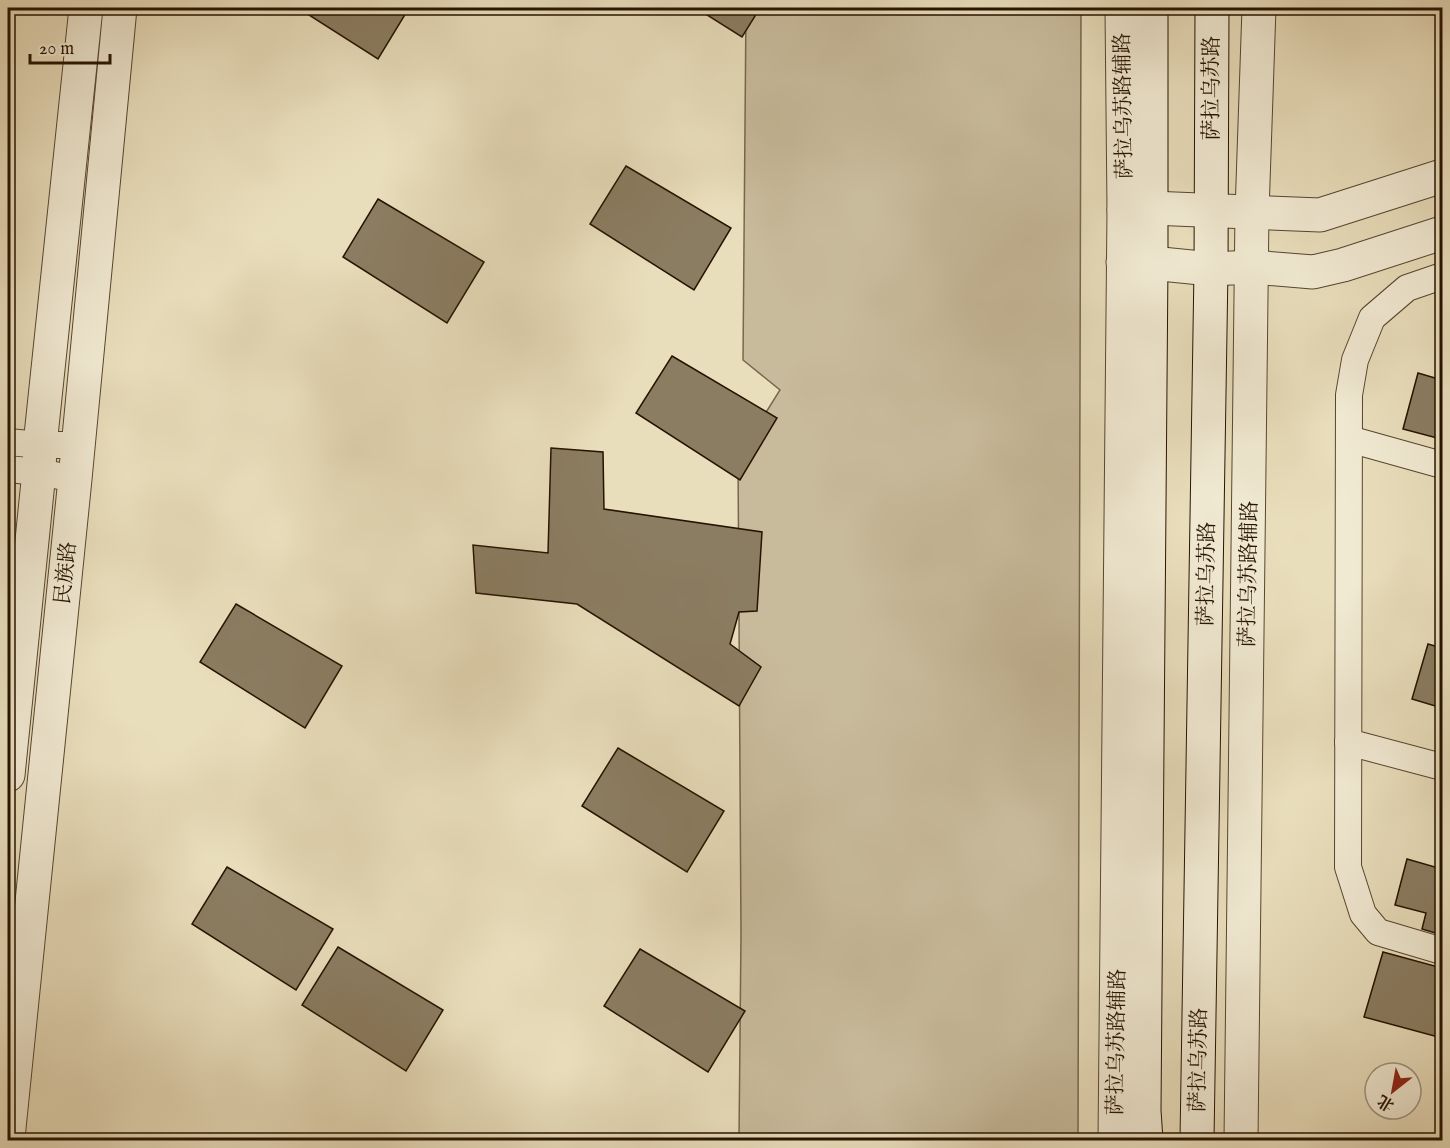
<svg xmlns="http://www.w3.org/2000/svg" width="1450" height="1148" font-family="'IM FELL English','Noto Serif SC',serif">
  <style>
    .green { fill: #c8bb9c; stroke: #77674e; stroke-width: 1.5 }
    .building { fill: #8b7d62; stroke: #261300; stroke-width: 1.5 }
    .lines { fill: none; stroke-linecap: round; stroke-linejoin: round }
    .minor-casing { stroke: #57462f; stroke-width: 28 }
    .tertiary-casing { stroke: #57462f; stroke-width: 35 }
    .secondary-casing { stroke: #261300; stroke-width: 35 }
    .minor { stroke: #f1ead3; stroke-width: 26 }
    .tertiary { stroke: #f1ead3; stroke-width: 33 }
    .secondary { stroke: #f1ead3; stroke-width: 33 }
    .labels { text-anchor: middle; stroke-width: 6; stroke-linejoin: round; paint-order: stroke }
    .street-label { font-size: 21px; fill: #261300; stroke: #f1ead3 }
  </style>
  <rect width="100%" height="100%" fill="#e9debc"/>
  <filter id="stains"><feTurbulence type="fractalNoise" baseFrequency=".00333" numOctaves="4"/><feColorMatrix values="0 0 0 0 .2 0 0 0 0 .09 0 0 0 0 .02 0 0 0 .5 -.17"/></filter>
  <radialGradient id="worn" r=".72"><stop offset=".6" stop-color="#630" stop-opacity="0"/><stop offset="1" stop-color="#630" stop-opacity=".3"/></radialGradient>
  <!-- green -->
  <path class="green" d="M746 8H1081L1078 1140H739L741 934 738 457 780 390 743 360Z"/>
  <!-- building -->
  <g class="building">
    <path d="M298 8H409L378 59Z"/>
    <path d="M696 8H760L742 37Z"/>
    <path d="M626 166 731 228 694 290 590 224Z"/>
    <path d="M378 199 484 262 447 323 343 257Z"/>
    <path d="M672 356 777 418 740 480 636 413Z"/>
    <path d="M1418 373 1442 380V448L1439 447 1441 439 1403 429Z"/>
    <path d="M551 448 603 452 604 509 762 532 757 611 739 612 730 644 761 667 739 706 577 604 476 593 473 545 548 553Z"/>
    <path d="M236 604 342 666 305 728 200 662Z"/>
    <path d="M1428 644 1442 648V708L1412 699Z"/>
    <path d="M618 748 724 811 687 872 582 806Z"/>
    <path d="M1407 859 1442 869V935L1422 929 1426 913 1395 905Z"/>
    <path d="M227 867 333 929 296 990 192 924Z"/>
    <path d="M338 947 443 1010 406 1071 302 1005Z"/>
    <path d="M640 949 745 1011 708 1072 604 1006Z"/>
    <path d="M1383 952 1442 968V1038L1364 1017Z"/>
  </g>
  <g class="lines">
    <defs>
      <g id="minor">
        <path d="M1442 276 1407 288 1372 318 1355 360 1349 395 1348 867 1363 914 1378 932 1442 951"/>
        <path d="M1349 439 1442 465"/>
        <path d="M8 442 40 445H77"/>
        <path d="M8 469 39 472 75 479"/>
        <path d="M1348 742 1442 767"/>
      </g>
      <g id="tertiary">
        <path d="M1124 210 1151 208 1320 215 1442 176"/>
        <path d="M1123 262 1151 263 1211 269 1252 267 1313 272 1343 265 1442 233"/>
        <path d="M8 775 39 472 40 445 86 8"/>
        <path d="M8 1138 75 479 120 8"/>
        <path d="M1115 1140 1124 210 1122 8"/>
        <path d="M1241 1140 1252 212 1259 8"/>
      </g>
      <g id="secondary">
        <path d="M1146 1140 1144 1111 1151 263V8"/>
        <path d="M1197 1140 1211 269 1212 8"/>
      </g>
    </defs>
    <!-- minor casing -->
    <use href="#minor" class="minor-casing"/>
    <!-- tertiary casing -->
    <use href="#tertiary" class="tertiary-casing"/>
    <!-- secondary casing -->
    <use href="#secondary" class="secondary-casing"/>
    <!-- minor -->
    <use href="#minor" class="minor"/>
    <!-- tertiary -->
    <use href="#tertiary" class="tertiary"/>
    <!-- secondary -->
    <use href="#secondary" class="secondary"/>
  </g>
  <g class="labels">
    <!-- street labels -->
    <g class="street-label">
      <text transform="translate(1211 88) rotate(-90)" y="7">萨拉乌苏路</text>
      <text transform="translate(1123 106) rotate(-91)" y="7">萨拉乌苏路辅路</text>
      <text transform="translate(65 573) rotate(-84)" y="7">民族路</text>
      <text transform="translate(1206 574) rotate(-89)" y="7">萨拉乌苏路</text>
      <text transform="translate(1248 574) rotate(-89)" y="7">萨拉乌苏路辅路</text>
      <text transform="translate(1116 1042) rotate(-89)" y="7">萨拉乌苏路辅路</text>
      <text transform="translate(1198 1060) rotate(-89)" y="7">萨拉乌苏路</text>
    </g>
  </g>
  <!-- margin -->
  <rect width="1450" height="1148" fill="none" stroke="#e9debc" stroke-width="30"/>
  <rect x="9" y="9" width="1432" height="1130" fill="none" stroke="#261300" stroke-width="3"/>
  <rect x="15" y="15" width="1420" height="1118" fill="none" stroke="#261300" stroke-width="1.5"/>
  <!-- north arrow -->
  <g transform="translate(1393 1091) rotate(211)"><circle r="28" fill="#f1ead3" stroke="#a0947f" stroke-width="1.5"/>
  <path d="M0-4.5L10 22L0 15L-10 22Z" fill="#8f2418"/>
  <text y="-9" font-size="16" font-weight="bold" text-anchor="middle" fill="#261300">北</text>
  </g>
  <!-- scale -->
  <path d="M30 54v9h80v-9" fill="none" stroke="#261300" stroke-width="3"/>
  <text x="39" y="54" font-size="18" fill="#261300" stroke="#f1ead3" stroke-width="4.5" paint-order="stroke">20 m</text>
  <rect width="100%" height="100%" filter="url(#stains)"/>
  <rect width="100%" height="100%" fill="url(#worn)"/>
</svg>
